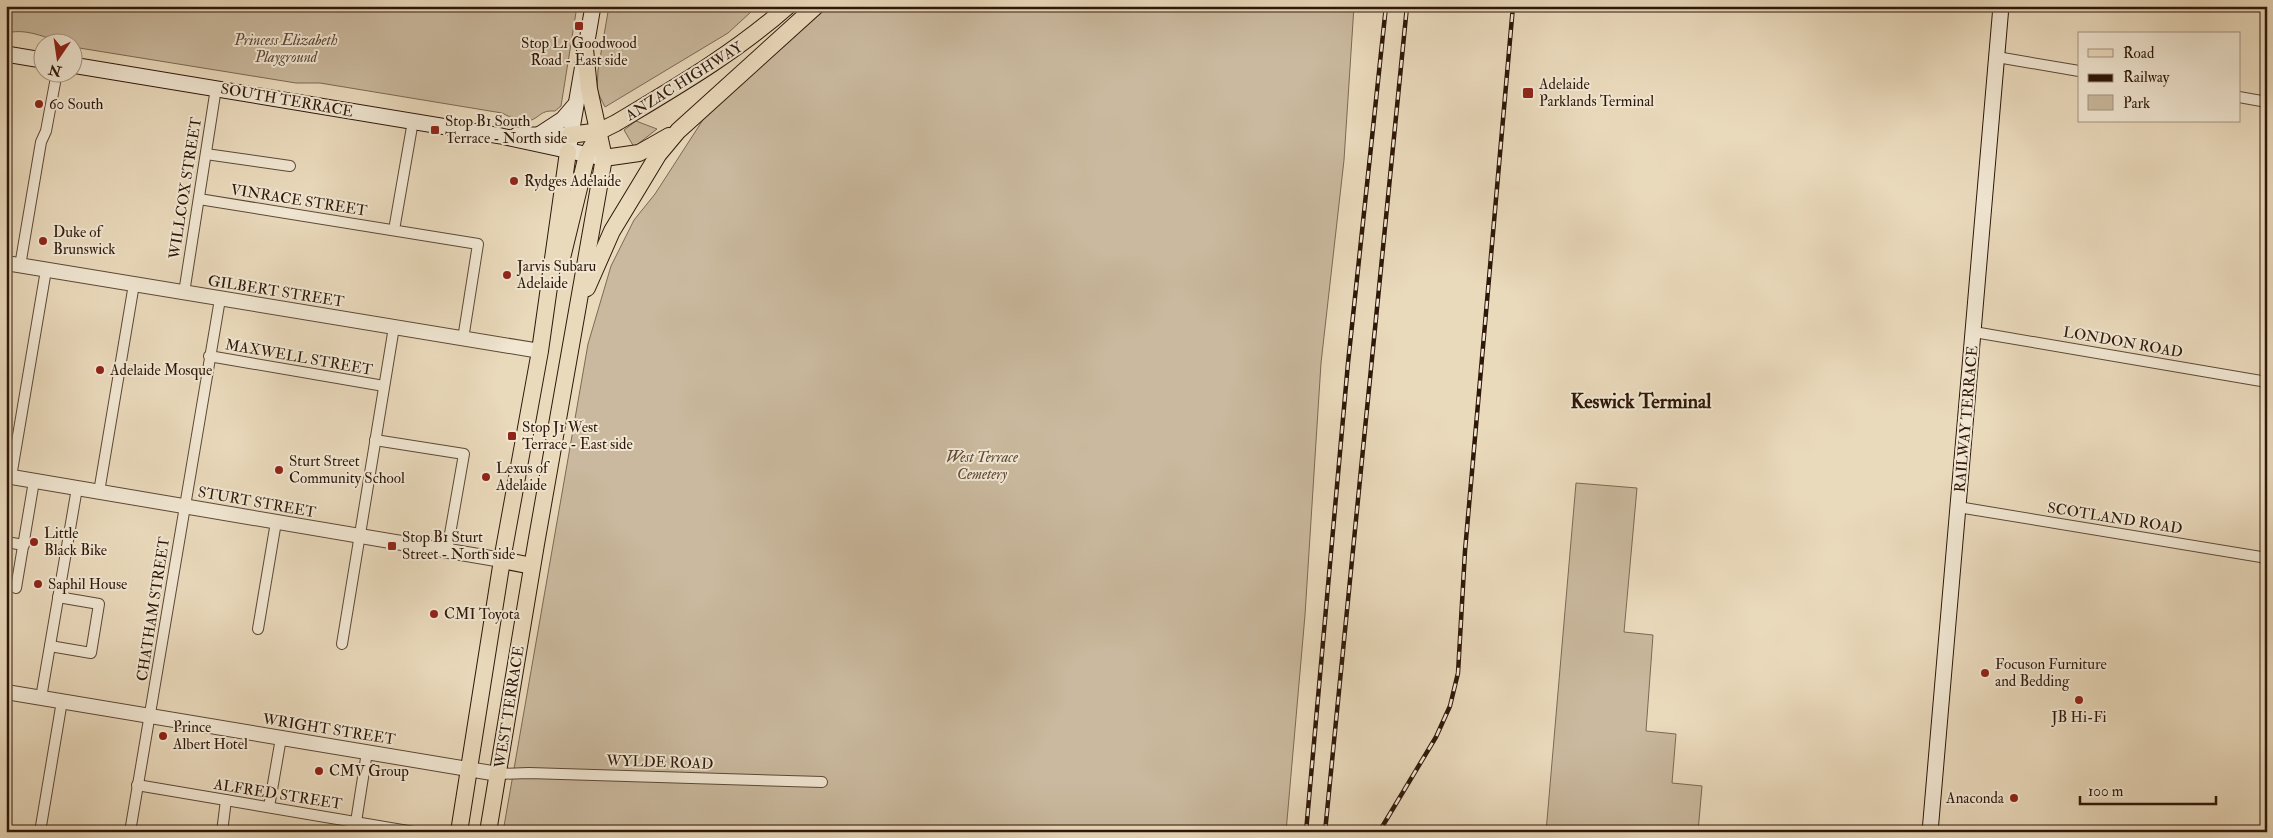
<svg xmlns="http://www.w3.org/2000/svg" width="2273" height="838" font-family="'IM FELL Double Pica',serif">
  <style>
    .green { fill: #cab99e; stroke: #7c6854 }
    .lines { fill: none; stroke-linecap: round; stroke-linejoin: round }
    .minor-casing { stroke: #5d4836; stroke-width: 12 }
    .tertiary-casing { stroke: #5d4836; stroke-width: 16 }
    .secondary-casing { stroke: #2e1709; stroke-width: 17 }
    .primary-casing { stroke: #2e1709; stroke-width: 18 }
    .minor { stroke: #f1e7d3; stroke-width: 10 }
    .tertiary { stroke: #f1e7d3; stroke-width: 14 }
    .secondary { stroke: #f1e7d3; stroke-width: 15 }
    .primary { stroke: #eadabc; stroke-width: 16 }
    .rail-casing { stroke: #2e1709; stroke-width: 4.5 }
    .rail { stroke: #f1e7d3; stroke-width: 2.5; stroke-dasharray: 8; stroke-linecap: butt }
    .poi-dot { fill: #8f2418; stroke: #f1e7d3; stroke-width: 2 }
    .labels { text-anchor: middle; stroke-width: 4; stroke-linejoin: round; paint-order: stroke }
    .park-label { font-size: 15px; font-style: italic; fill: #5d4836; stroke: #f1e7d3 }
    .poi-label { font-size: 15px; fill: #2e1709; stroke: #f1e7d3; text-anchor: start }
    .street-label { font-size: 15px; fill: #2e1709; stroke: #f1e7d3 }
    .district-label { font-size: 20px; font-weight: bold; fill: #2e1709; stroke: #f1e7d3 }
  </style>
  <rect width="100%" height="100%" fill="#eadabc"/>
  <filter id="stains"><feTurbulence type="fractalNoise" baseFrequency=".004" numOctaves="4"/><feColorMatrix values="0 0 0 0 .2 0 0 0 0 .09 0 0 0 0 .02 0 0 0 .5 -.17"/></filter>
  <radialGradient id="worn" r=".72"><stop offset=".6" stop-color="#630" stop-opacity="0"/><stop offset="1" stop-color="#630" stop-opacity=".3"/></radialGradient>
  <!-- green -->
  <g class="green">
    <path d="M6 6H577L561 106 555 111C540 110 541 117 529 121 521 123 510 117 502 113L320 83H296L73 47 72 42C48 42 32 27 6 33Z"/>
    <path d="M609 6H762L752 11 728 33 605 107 597 91 598 70Z"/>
    <path d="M825 6H1354L1344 160 1321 363 1305 615 1286 832H503L588 344 611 266 634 220 655 194 708 112Z"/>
    <path d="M636 121 657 129 634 147 624 130Z"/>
    <path d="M1576 483 1637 488 1624 632 1653 635 1646 731 1676 734 1672 783 1702 786 1698 832H1546Z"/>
  </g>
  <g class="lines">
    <defs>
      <g id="minor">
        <path d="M1997 57 2079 71"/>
        <path d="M2239 97 2267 102"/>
        <path d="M206 154 290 166"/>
        <path d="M199 199 478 244 463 339"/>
        <path d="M394 230 413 121"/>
        <path d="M20 266 41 142 46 131 57 72"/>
        <path d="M184 293 216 88"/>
        <path d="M1974 332 2267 382"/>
        <path d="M209 356 384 386"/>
        <path d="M375 440 464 454 447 551"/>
        <path d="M11 477 46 270"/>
        <path d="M99 492 134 284"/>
        <path d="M1958 507 2267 558"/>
        <path d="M6 542 24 545"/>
        <path d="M16 588 34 481"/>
        <path d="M258 629 276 522"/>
        <path d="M342 644 394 327"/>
        <path d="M50 646 91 653 99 604 58 597"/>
        <path d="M41 698 77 488"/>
        <path d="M498 774 529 773 822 782"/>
        <path d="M137 785 414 832"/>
        <path d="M269 807 281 738"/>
        <path d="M356 822 367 752"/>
        <path d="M40 832 62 701"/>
        <path d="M130 832 220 299"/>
        <path d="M222 832 226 800"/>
      </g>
      <g id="tertiary">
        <path d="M6 263 540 351"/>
        <path d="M6 476 502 560"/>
        <path d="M6 692 498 774"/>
      </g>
      <g id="secondary">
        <path d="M6 54 42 60"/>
        <path d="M72 65 501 136 598 157"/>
        <path d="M540 134 563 119 575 105"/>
        <path d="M517 135H570"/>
        <path d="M569 146 593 6"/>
        <path d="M1930 832 2001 6"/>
      </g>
      <g id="primary">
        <path d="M570 135 600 131 616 123C676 87 735 53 788 6"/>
        <path d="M604 158 639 153 669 136"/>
        <path d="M562 258 587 155 600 131"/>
        <path d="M587 288 612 231 658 155 678 131 816 6"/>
        <path d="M502 560 532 566"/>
        <path d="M459 832 502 560 540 351 568 152"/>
        <path d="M488 832 536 544 604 158 589 89 585 49"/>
      </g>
    </defs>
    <!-- minor casing -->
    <use href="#minor" class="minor-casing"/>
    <!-- tertiary casing -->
    <use href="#tertiary" class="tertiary-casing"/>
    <!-- secondary casing -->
    <use href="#secondary" class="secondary-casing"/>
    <!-- primary casing -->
    <use href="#primary" class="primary-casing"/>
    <!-- minor -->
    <use href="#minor" class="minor"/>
    <!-- tertiary -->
    <use href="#tertiary" class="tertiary"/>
    <!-- secondary -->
    <use href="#secondary" class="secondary"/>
    <!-- primary -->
    <use href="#primary" class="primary"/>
    <defs>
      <g id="rail">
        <path d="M1306 832 1348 363 1386 6"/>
        <path d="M1325 832 1407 6"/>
        <path d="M1379 832 1436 737 1450 706 1458 673 1465 551 1513 6"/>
      </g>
    </defs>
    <!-- rail casing -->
    <use href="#rail" class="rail-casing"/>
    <!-- rail -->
    <use href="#rail" class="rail"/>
  </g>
  <!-- markers -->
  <g class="poi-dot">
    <rect x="574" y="21" width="10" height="10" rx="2.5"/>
    <rect x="1522" y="87" width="12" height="12" rx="2.5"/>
    <circle cx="39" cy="104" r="5"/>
    <rect x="430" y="125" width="10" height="10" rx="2.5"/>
    <circle cx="514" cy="181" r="5"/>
    <circle cx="43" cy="241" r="5"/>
    <circle cx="507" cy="275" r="5"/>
    <circle cx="100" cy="370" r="5"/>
    <rect x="507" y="431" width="10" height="10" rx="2.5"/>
    <circle cx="279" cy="470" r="5"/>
    <circle cx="486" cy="477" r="5"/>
    <circle cx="34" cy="542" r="5"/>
    <rect x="387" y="541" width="10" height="10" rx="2.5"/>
    <circle cx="38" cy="584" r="5"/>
    <circle cx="434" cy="614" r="5"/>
    <circle cx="1985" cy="673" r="5"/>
    <circle cx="2079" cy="700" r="5"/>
    <circle cx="163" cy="736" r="5"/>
    <circle cx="319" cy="771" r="5"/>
    <circle cx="2014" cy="798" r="5"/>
  </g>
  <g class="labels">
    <!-- park labels -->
    <g class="park-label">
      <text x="286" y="45">Princess Elizabeth<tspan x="286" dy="17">Playground</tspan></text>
      <text x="982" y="462">West Terrace<tspan x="982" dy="17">Cemetery</tspan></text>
    </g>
    <!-- poi labels -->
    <g class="poi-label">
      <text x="579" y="48" text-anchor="middle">Stop L1 Goodwood<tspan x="579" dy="17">Road - East side</tspan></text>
      <text x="1539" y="89">Adelaide<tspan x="1539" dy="17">Parklands Terminal</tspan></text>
      <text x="49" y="109">60 South</text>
      <text x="445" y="126">Stop B1 South<tspan x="445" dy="17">Terrace - North side</tspan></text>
      <text x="524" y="186">Rydges Adelaide</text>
      <text x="53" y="237">Duke of<tspan x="53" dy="17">Brunswick</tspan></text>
      <text x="517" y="271">Jarvis Subaru<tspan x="517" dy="17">Adelaide</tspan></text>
      <text x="110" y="375">Adelaide Mosque</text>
      <text x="522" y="432">Stop J1 West<tspan x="522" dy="17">Terrace - East side</tspan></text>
      <text x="289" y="466">Sturt Street<tspan x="289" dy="17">Community School</tspan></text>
      <text x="496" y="473">Lexus of<tspan x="496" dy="17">Adelaide</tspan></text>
      <text x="44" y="538">Little<tspan x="44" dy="17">Black Bike</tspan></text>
      <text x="402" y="542">Stop B1 Sturt<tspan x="402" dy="17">Street - North side</tspan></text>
      <text x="48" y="589">Saphil House</text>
      <text x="444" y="619">CMI Toyota</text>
      <text x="1995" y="669">Focuson Furniture<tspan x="1995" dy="17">and Bedding</tspan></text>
      <text x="2079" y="722" text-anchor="middle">JB Hi-Fi</text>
      <text x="173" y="732">Prince<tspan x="173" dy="17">Albert Hotel</tspan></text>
      <text x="329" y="776">CMV Group</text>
      <text x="2004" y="803" text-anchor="end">Anaconda</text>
    </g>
    <!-- street labels -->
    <g class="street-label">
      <text transform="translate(684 81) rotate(-32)" y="5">ANZAC HIGHWAY</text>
      <text transform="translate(287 100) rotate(10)" y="5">SOUTH TERRACE</text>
      <text transform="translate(185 188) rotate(-81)" y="5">WILLCOX STREET</text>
      <text transform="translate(299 200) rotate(9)" y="5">VINRACE STREET</text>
      <text transform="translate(276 291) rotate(9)" y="5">GILBERT STREET</text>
      <text transform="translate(2123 342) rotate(10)" y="5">LONDON ROAD</text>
      <text transform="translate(299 357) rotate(10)" y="5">MAXWELL STREET</text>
      <text transform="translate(1966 419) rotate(-85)" y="5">RAILWAY TERRACE</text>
      <text transform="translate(257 502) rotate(10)" y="5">STURT STREET</text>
      <text transform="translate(2115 518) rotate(9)" y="5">SCOTLAND ROAD</text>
      <text transform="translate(153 609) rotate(-81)" y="5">CHATHAM STREET</text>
      <text transform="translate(509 707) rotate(-81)" y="5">WEST TERRACE</text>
      <text transform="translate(329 729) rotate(9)" y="5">WRIGHT STREET</text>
      <text transform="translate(660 762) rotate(2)" y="5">WYLDE ROAD</text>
      <text transform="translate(278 794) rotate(9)" y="5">ALFRED STREET</text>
    </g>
    <!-- district labels -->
    <g class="district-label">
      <text x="1641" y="408">Keswick Terminal</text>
    </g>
  </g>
  <!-- margin -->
  <rect width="2273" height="838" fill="none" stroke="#eadabc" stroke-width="25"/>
  <rect x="8" y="8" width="2258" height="823" fill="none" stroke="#2e1709" stroke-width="2.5"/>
  <rect x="12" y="12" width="2248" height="813" fill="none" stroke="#2e1709"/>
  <!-- legend -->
  <rect x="2078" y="32" width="162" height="90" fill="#f1e7d3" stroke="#a39482"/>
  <rect x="2088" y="49" width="25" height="8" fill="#eadabc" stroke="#a39482"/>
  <text x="2123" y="58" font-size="15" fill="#2e1709">Road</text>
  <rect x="2088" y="74" width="25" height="8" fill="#2e1709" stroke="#a39482"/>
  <text x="2123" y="82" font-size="15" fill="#2e1709">Railway</text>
  <rect x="2088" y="95" width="25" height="15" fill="#cab99e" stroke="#a39482"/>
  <text x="2123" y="108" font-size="15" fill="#2e1709">Park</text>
  <!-- north arrow -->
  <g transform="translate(58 58) rotate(193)"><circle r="24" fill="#f1e7d3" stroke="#a39482"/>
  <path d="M0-4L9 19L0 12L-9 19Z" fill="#8f2418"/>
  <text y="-8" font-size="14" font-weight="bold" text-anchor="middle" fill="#2e1709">N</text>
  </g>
  <!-- scale -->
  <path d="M2080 796v8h136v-8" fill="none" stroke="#2e1709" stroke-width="2.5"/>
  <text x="2088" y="796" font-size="15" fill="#2e1709" stroke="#f1e7d3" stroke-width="4" paint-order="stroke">100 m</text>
  <rect width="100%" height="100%" filter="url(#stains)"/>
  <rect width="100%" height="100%" fill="url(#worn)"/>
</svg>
